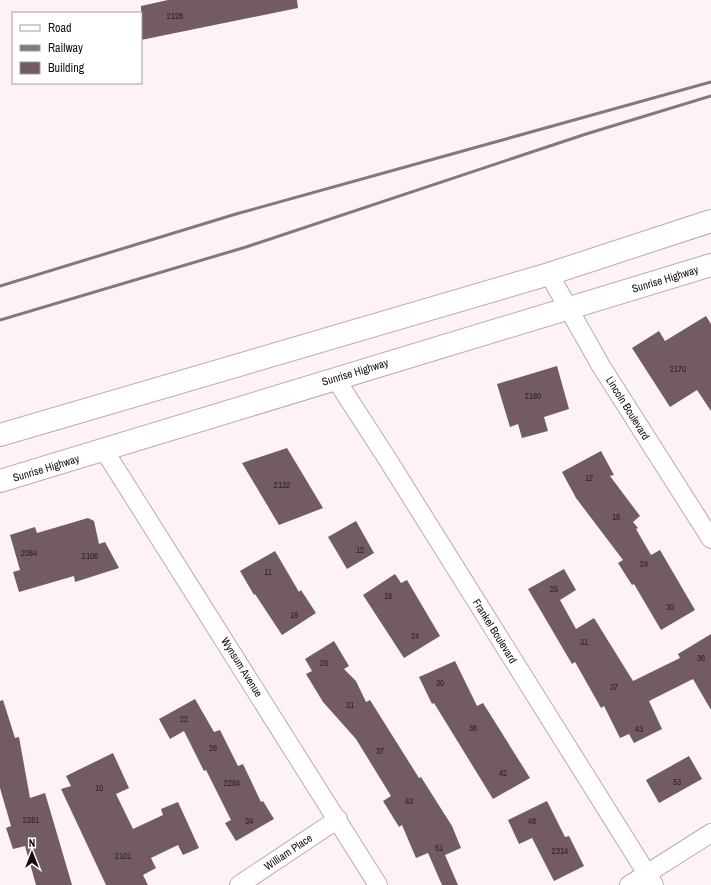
<svg xmlns="http://www.w3.org/2000/svg" width="711" height="885" font-family="'Archivo Narrow',sans-serif">
  <style>
    .building { fill: #725c62 }
    .lines { fill: none; stroke-linecap: round; stroke-linejoin: round }
    .street-casing { stroke: #c0a7ae; stroke-width: 20 }
    .highway-casing { stroke: #c0a7ae; stroke-width: 24 }
    .street { stroke: #fff; stroke-width: 18 }
    .highway { stroke: #fff; stroke-width: 22 }
    .rail { stroke: #83797c; stroke-width: 3 }
    .labels { text-anchor: middle; stroke-width: 3; stroke-linejoin: round; paint-order: stroke }
    .number-label { font-size: 9px; fill: #2d2124 }
    .street-label { font-size: 11px; fill: #160d10; stroke: #fff }
  </style>
  <rect width="100%" height="100%" fill="#fdf2f5"/>
  <!-- building -->
  <g class="building">
    <path d="M168 0H297L298 8 141 40V6Z"/>
    <path d="M706 316 711 324V411L697 390 670 407 632 348 659 331 665 341Z"/>
    <path d="M557 366 569 409 544 417 548 431 522 438 518 424 510 427 497 384Z"/>
    <path d="M287 448 323 508 279 525 242 463Z"/>
    <path d="M601 451 614 475 610 476 640 516 633 522 638 528 636 529 651 555 660 550 695 610 661 630 634 584 632 585 618 563 623 560 576 498 562 472Z"/>
    <path d="M88 518 94 521 99 544 105 542 119 568 75 582 74 576 19 592 13 572 20 570 10 535 35 527 37 533Z"/>
    <path d="M356 521 374 553 347 569 328 537Z"/>
    <path d="M275 551 299 592 301 590 316 613 282 635 255 594 254 595 240 571Z"/>
    <path d="M564 569 576 590 560 600 576 629 594 618 633 681 680 658 678 654 711 634V710L693 679 649 701 662 729 634 743 629 734 620 738 604 706 601 708 575 662 572 664 528 589Z"/>
    <path d="M395 574 401 583 407 580 440 636 404 658 363 595Z"/>
    <path d="M334 641 349 666 344 669 356 681 366 702 370 700 419 778 421 777 452 826 461 848 445 855 458 885H442L428 853 416 858 402 825 399 827 383 801 391 796 356 739 323 702 306 674 312 671 305 659Z"/>
    <path d="M455 661 477 706 483 703 530 778 493 799 434 703 432 704 419 677Z"/>
    <path d="M195 699 214 732 220 730 238 766 243 764 261 802 263 801 274 819 236 841 225 823 231 820 206 770 204 771 184 731 170 739 159 719Z"/>
    <path d="M3 700 15 738 19 737 30 798 45 793 72 885H36L25 846 13 849 6 828 11 826 0 788V701Z"/>
    <path d="M113 753 129 788 116 794 133 829 163 815 161 809 178 802 199 848 183 855 178 845 151 858 156 868 143 875 148 885H106L61 789 71 786 66 776Z"/>
    <path d="M689 756 702 779 659 803 646 780Z"/>
    <path d="M547 801 565 837 569 836 584 866 554 881 532 838 519 844 508 820Z"/>
  </g>
  <g class="lines">
    <defs>
      <g id="street">
        <path d="M549 274 601 366 711 539"/>
        <path d="M335 378 388 460 654 885"/>
        <path d="M104 450 378 885"/>
        <path d="M239 885 338 819"/>
        <path d="M629 885 711 833"/>
      </g>
      <g id="highway">
        <path d="M0 435 549 274 711 221"/>
        <path d="M0 481 711 265"/>
      </g>
    </defs>
    <!-- street casing -->
    <use href="#street" class="street-casing"/>
    <!-- highway casing -->
    <use href="#highway" class="highway-casing"/>
    <!-- street -->
    <use href="#street" class="street"/>
    <!-- highway -->
    <use href="#highway" class="highway"/>
    <!-- rail -->
    <g class="rail">
      <path d="M0 286 236 214 711 82"/>
      <path d="M0 320 246 247 586 134 711 96"/>
    </g>
  </g>
  <g class="labels">
    <!-- number labels -->
    <g class="number-label">
      <text x="175" y="19">2128</text>
      <text x="678" y="372">2170</text>
      <text x="533" y="399">2160</text>
      <text x="589" y="481">12</text>
      <text x="282" y="488">2132</text>
      <text x="616" y="520">18</text>
      <text x="360" y="553">12</text>
      <text x="29" y="556">2084</text>
      <text x="90" y="559">2106</text>
      <text x="644" y="567">24</text>
      <text x="268" y="575">11</text>
      <text x="554" y="592">25</text>
      <text x="388" y="599">18</text>
      <text x="670" y="610">30</text>
      <text x="294" y="618">19</text>
      <text x="415" y="639">24</text>
      <text x="584" y="645">31</text>
      <text x="701" y="661">36</text>
      <text x="324" y="666">25</text>
      <text x="440" y="686">30</text>
      <text x="614" y="690">37</text>
      <text x="350" y="708">31</text>
      <text x="184" y="722">22</text>
      <text x="473" y="731">36</text>
      <text x="639" y="732">43</text>
      <text x="213" y="751">26</text>
      <text x="380" y="754">37</text>
      <text x="503" y="776">42</text>
      <text x="677" y="785">53</text>
      <text x="232" y="786">2284</text>
      <text x="99" y="791">10</text>
      <text x="409" y="804">43</text>
      <text x="31" y="823">2281</text>
      <text x="249" y="824">34</text>
      <text x="532" y="824">48</text>
      <text x="439" y="851">51</text>
      <text x="560" y="854">2314</text>
      <text x="123" y="859">2101</text>
    </g>
    <!-- street labels -->
    <g class="street-label">
      <text transform="translate(665 279) rotate(-17)" y="4">Sunrise Highway</text>
      <text transform="translate(355 372) rotate(-17)" y="4">Sunrise Highway</text>
      <text transform="translate(628 408) rotate(58)" y="4">Lincoln Boulevard</text>
      <text transform="translate(46 468) rotate(-17)" y="4">Sunrise Highway</text>
      <text transform="translate(495 631) rotate(58)" y="4">Frankel Boulevard</text>
      <text transform="translate(242 667) rotate(58)" y="4">Wynsum Avenue</text>
      <text transform="translate(288 852) rotate(-34)" y="4">William Place</text>
    </g>
  </g>
  <!-- legend -->
  <rect x="12" y="12" width="130" height="72" fill="#ffffff" stroke="#a29e9f"/>
  <rect x="20" y="25" width="20" height="6" fill="#ffffff" stroke="#a29e9f"/>
  <text x="48" y="32" font-size="12" fill="#160d10">Road</text>
  <rect x="20" y="45" width="20" height="6" fill="#83797c" stroke="#a29e9f"/>
  <text x="48" y="52" font-size="12" fill="#160d10">Railway</text>
  <rect x="20" y="62" width="20" height="12" fill="#725c62" stroke="#a29e9f"/>
  <text x="48" y="72" font-size="12" fill="#160d10">Building</text>
  <!-- north arrow -->
  <g transform="translate(32 853)" stroke="#ffffff" stroke-width="3" paint-order="stroke">
  <path d="M0-3L7 15L0 10L-7 15Z" fill="#160d10"/>
  <text y="-6" font-size="11" font-weight="bold" text-anchor="middle" fill="#160d10">N</text>
  </g>
</svg>
